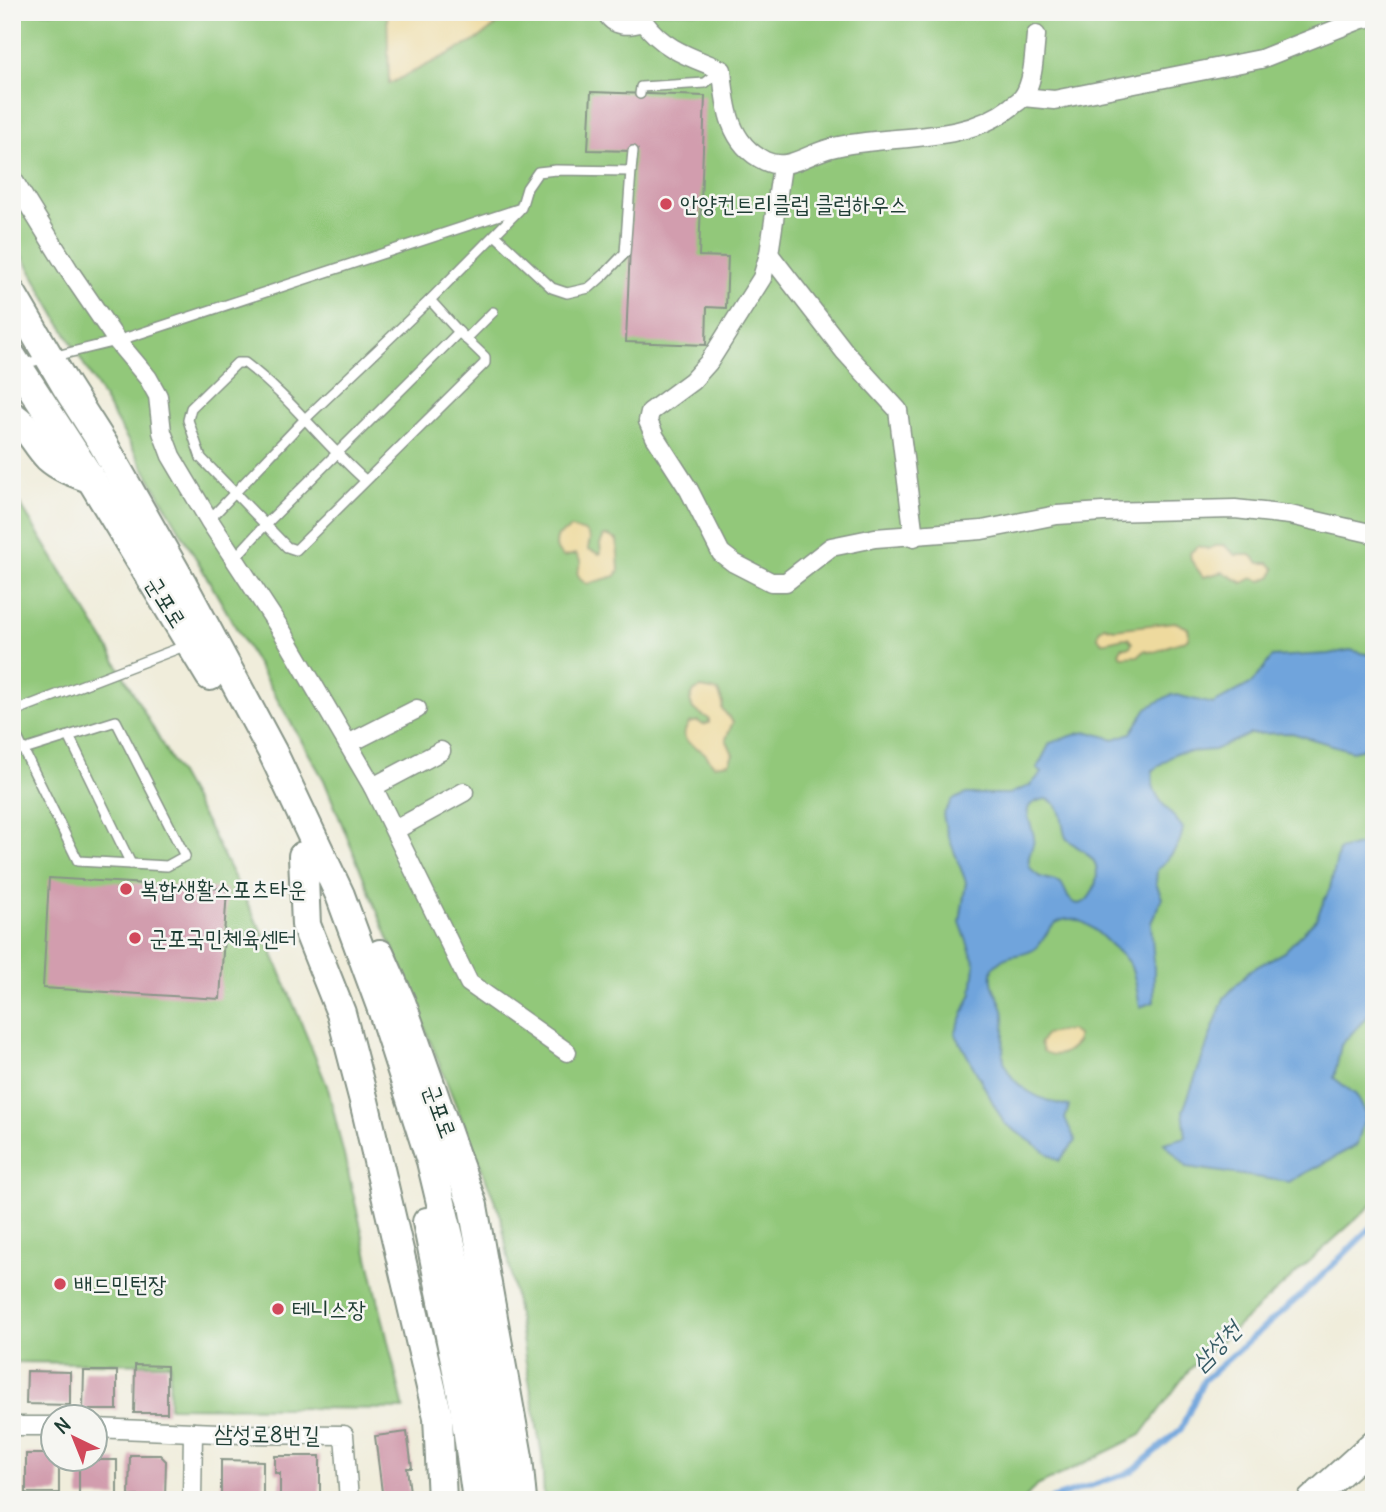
<svg xmlns="http://www.w3.org/2000/svg" width="1386" height="1512" font-family="Delius,'Poor Story',sans-serif">
  <style>
    .green { fill: #92c87a; stroke: #588257; stroke-width: 2 }
    .sand { fill: #eeda9e; stroke: #868c69; stroke-width: 2 }
    .water { fill: #6fa4dc; stroke: #477088; stroke-width: 2; fill-rule: evenodd }
    .lines { fill: none; stroke-linecap: round; stroke-linejoin: round }
    .stream { stroke: #6fa4dc; stroke-width: 6 }
    .building { fill: #d29dae }
    .lane-casing { stroke: #889588; stroke-width: 12 }
    .street-casing { stroke: #889588; stroke-width: 21 }
    .secondary-casing { stroke: #889588; stroke-width: 30 }
    .primary-casing { stroke: #889588; stroke-width: 32 }
    .lane { stroke: #fff; stroke-width: 9 }
    .street { stroke: #fff; stroke-width: 18 }
    .secondary { stroke: #fff; stroke-width: 26 }
    .primary { stroke: #fff; stroke-width: 28 }
    .poi-dot { fill: #d1495b; stroke: #f6f6f2; stroke-width: 2.5 }
    .labels { text-anchor: middle; stroke-width: 5; stroke-linejoin: round; paint-order: stroke }
    .poi-label { font-size: 23px; fill: #1f3d34; stroke: #f6f6f2; text-anchor: start }
    .street-label { font-size: 23px; fill: #1f3d34; stroke: #f6f6f2 }
    .water-label { font-size: 24px; font-style: italic; fill: #375c66; stroke: #f6f6f2 }
  </style>
  <rect width="100%" height="100%" fill="#f6f6f2"/>
  <filter id="ink" filterUnits="userSpaceOnUse"><feTurbulence type="fractalNoise" baseFrequency=".0143" numOctaves="2"/><feDisplacementMap in="SourceGraphic" scale="14" xChannelSelector="R" yChannelSelector="G"/><feConvolveMatrix kernelMatrix="1 2 1 2 8 2 1 2 1" color-interpolation-filters="sRGB"/></filter>
  <filter id="wash" filterUnits="userSpaceOnUse"><feTurbulence type="fractalNoise" baseFrequency=".00686" numOctaves="4" result="noise"/><feDisplacementMap in="SourceGraphic" scale="28" xChannelSelector="R" yChannelSelector="G"/><feGaussianBlur stdDeviation="1.57" result="paint"/><feColorMatrix in="noise" values="0 0 0 0 0 0 0 0 0 0 0 0 0 0 0 0 0 1.4 0 .05"/><feComposite in="paint" operator="in"/></filter>
  <g filter="url(#wash)">
    <rect width="100%" height="100%" fill="#f0eddb"/>
    <!-- green -->
    <g class="green">
      <path d="M12 12H1374V1203L1189 1370 1141 1435 1035 1487 1023 1500H544L542 1456 501 1216 324 780 49 304 12 236Z"/>
      <path d="M12 491 106 644 208 826 272 952 328 1088 404 1409 169 1407 170 1364 12 1362Z"/>
    </g>
    <!-- sand -->
    <g class="sand">
      <path d="M387 12H514L475 41 389 84Z"/>
      <path d="M571 528 586 532 590 539 588 549 599 554 601 553 600 544 604 536H609L617 540 619 570 616 576 587 584 581 580 577 573 581 562 576 554 564 557C556 552 554 545 558 536Z"/>
      <path d="M1218 545H1224L1236 555H1251L1259 563H1269L1275 569 1272 576 1262 581 1252 578 1243 583 1223 572 1203 577 1191 560 1190 553 1198 546 1208 549Z"/>
      <path d="M1175 622 1188 628C1192 643 1181 641 1171 645 1163 648 1155 655 1145 650L1138 656 1122 657 1119 653 1122 647H1130L1132 643 1128 638C1118 638 1109 643 1102 642L1098 637 1099 631 1104 626 1114 629Z"/>
      <path d="M701 688 718 691 723 703 722 709 733 722 726 739 733 754 729 763 714 765C709 760 707 754 702 751 690 743 677 741 689 723L698 721 703 725 709 723V719L693 709 690 700 694 691Z"/>
      <path d="M1070 1030 1077 1035V1042C1067 1054 1057 1059 1043 1051L1040 1043 1046 1034Z"/>
    </g>
    <!-- water -->
    <g class="water">
      <path d="M1350 650 1374 656V746L1352 751 1292 733 1250 734 1214 750 1176 753 1153 770C1148 795 1169 809 1183 828 1181 846 1170 857 1157 870L1156 883 1162 898 1151 923 1154 964V1002L1140 1007C1137 994 1136 977 1130 965 1127 959 1120 954 1115 949 1100 935 1080 909 1056 923 1046 929 1045 941 1036 948 1022 959 1008 950 993 968 988 988 999 993 1003 1010 1007 1026 1001 1044 1004 1060 1010 1088 1044 1102 1069 1106L1065 1119 1076 1141 1059 1161 1004 1123 955 1033 972 993 975 964 960 922 966 882 947 833 943 815 952 800 966 794H1009L1029 786 1042 773 1037 768 1050 743 1080 733 1089 732 1114 739 1131 733 1147 708 1172 694 1213 704 1252 683 1272 657 1329 654ZM1047 799C1065 806 1060 823 1066 838 1075 847 1089 852 1095 863 1103 881 1084 919 1068 897 1066 893 1064 887 1061 883 1051 878 1038 880 1031 869 1024 857 1035 848 1034 837 1032 821 1015 803 1047 799Z"/>
      <path d="M1374 841V1009L1341 1045 1334 1078 1356 1095 1366 1113 1357 1145 1289 1182 1187 1167 1164 1143 1186 1137 1183 1111 1224 998 1249 971 1284 952 1316 919 1330 888 1339 850Z"/>
    </g>
    <g class="lines">
      <!-- stream -->
      <path class="stream" d="M1048 1500 1131 1472 1181 1429 1204 1380 1307 1290 1374 1225"/>
    </g>
    <g id="blocks">
      <!-- building -->
      <g class="building">
        <path d="M591 92 705 96 699 256 728 257 726 308 707 307 706 345 626 342 634 151 588 150Z"/>
        <path d="M49 878 227 889 220 999 43 988Z"/>
        <path d="M135 1365 167 1366V1413H134Z"/>
        <path d="M27 1371 70 1372V1405L26 1404Z"/>
        <path d="M84 1371H117V1410H83Z"/>
        <path d="M407 1432 412 1468H407L411 1500H383L375 1436Z"/>
        <path d="M26 1454H52V1460H59V1493H26Z"/>
        <path d="M130 1455H160L166 1461 165 1497 129 1496Z"/>
        <path d="M275 1456H320V1500H280V1473H275Z"/>
        <rect x="79" y="1460" width="38" height="37"/>
        <path d="M221 1460 263 1461V1500H221Z"/>
      </g>
    </g>
  </g>
  <g filter="url(#ink)">
    <use href="#blocks" fill-opacity="0" stroke="#889588" stroke-width="2"/>
    <g class="lines">
      <defs>
        <g id="lane">
          <path d="M640 94 641 87 705 83 722 70"/>
          <path d="M495 235 552 288 567 293 589 288 605 274 625 253 631 171"/>
          <path d="M466 339 493 312"/>
          <path d="M23 364 117 341 521 208 527 188 538 172 556 170 631 171 633 151"/>
          <path d="M365 480C323 443 290 397 245 363H237L191 408 188 420 201 458 287 547 296 550 485 363V357L459 332 430 300"/>
          <path d="M209 520 305 419 430 300 519 210"/>
          <path d="M234 559 265 525 459 332"/>
          <path d="M12 712 187 645"/>
          <path d="M12 727 78 861 167 866 185 856 116 721 24 750"/>
          <path d="M69 736 131 864"/>
        </g>
        <g id="street">
          <path d="M606 12C614 28 629 26 644 22 664 50 691 57 722 70 725 106 729 144 765 161 788 172 809 153 831 148 888 133 961 146 1011 107 1014 104 1020 101 1023 97 1034 81 1034 54 1036 35"/>
          <path d="M1023 97 1054 100 1261 59 1362 19 1374 17"/>
          <path d="M782 166 769 254 762 278 709 362 692 381 650 412 648 421 655 437 689 490 721 553 734 563 771 582H786L831 547 875 538 982 530 1057 515 1103 512 1235 509 1290 515 1374 534"/>
          <path d="M12 178 70 272 117 341 148 378 158 396 162 432 171 456 209 520 283 633 373 787 469 983 567 1052"/>
          <path d="M769 254 845 352 898 410 914 537"/>
          <path d="M348 744 417 709"/>
          <path d="M373 787 441 751"/>
          <path d="M395 830 464 792"/>
          <path d="M12 1426H52"/>
          <path d="M94 1428 243 1434 344 1435 349 1500"/>
          <path d="M192 1500 193 1432"/>
        </g>
        <path id="secondary" d="M1311 1500 1374 1443"/>
        <g id="primary">
          <path d="M12 294 66 386 103 444 183 585 272 751 340 895 383 1012 431 1161 466 1307 499 1500"/>
          <path d="M12 357 91 479 210 676"/>
          <path d="M12 416C29 426 35 444 49 458 60 468 76 473 89 478"/>
          <path d="M303 856 306 925 341 1013 364 1101 438 1417 442 1500"/>
          <path d="M380 954 401 1002 473 1206 518 1457 522 1500"/>
          <path d="M427 1222 464 1405 477 1500"/>
        </g>
      </defs>
      <!-- lane casing -->
      <use href="#lane" class="lane-casing"/>
      <!-- street casing -->
      <use href="#street" class="street-casing"/>
      <!-- secondary casing -->
      <use href="#secondary" class="secondary-casing"/>
      <!-- primary casing -->
      <use href="#primary" class="primary-casing"/>
      <!-- lane -->
      <use href="#lane" class="lane"/>
      <!-- street -->
      <use href="#street" class="street"/>
      <!-- secondary -->
      <use href="#secondary" class="secondary"/>
      <!-- primary -->
      <use href="#primary" class="primary"/>
    </g>
  </g>
  <!-- markers -->
  <g class="poi-dot">
    <circle cx="666" cy="204" r="7"/>
    <circle cx="126" cy="889" r="7"/>
    <circle cx="135" cy="938" r="7"/>
    <circle cx="60" cy="1284" r="7"/>
    <circle cx="278" cy="1309" r="7"/>
  </g>
  <g class="labels">
    <!-- poi labels -->
    <g class="poi-label">
      <text x="680" y="212">안양컨트리클럽 클럽하우스</text>
      <text x="140" y="897">복합생활스포츠타운</text>
      <text x="149" y="946">군포국민체육센터</text>
      <text x="74" y="1292">배드민턴장</text>
      <text x="292" y="1317">테니스장</text>
    </g>
    <!-- street labels -->
    <g class="street-label">
      <text transform="translate(166 602) rotate(58)" y="8">군포로</text>
      <text transform="translate(440 1111) rotate(70)" y="8">군포로</text>
      <text transform="translate(267 1434) rotate(1)" y="8">삼성로8번길</text>
    </g>
    <!-- water labels -->
    <g class="water-label">
      <text transform="translate(1216 1346) rotate(-45)" y="8">삼성천</text>
    </g>
  </g>
  <!-- margin -->
  <rect width="1386" height="1512" fill="none" stroke="#f6f6f2" stroke-width="42"/>
  <!-- north arrow -->
  <g transform="translate(74 1438) rotate(317)"><circle r="33" fill="#f6f6f2" stroke="#a0aca6" stroke-width="2"/>
  <path d="M0-5L12 26L0 18L-12 26Z" fill="#d1495b"/>
  <text y="-10" font-size="19" font-weight="bold" text-anchor="middle" fill="#1f3d34">N</text>
  </g>
</svg>
